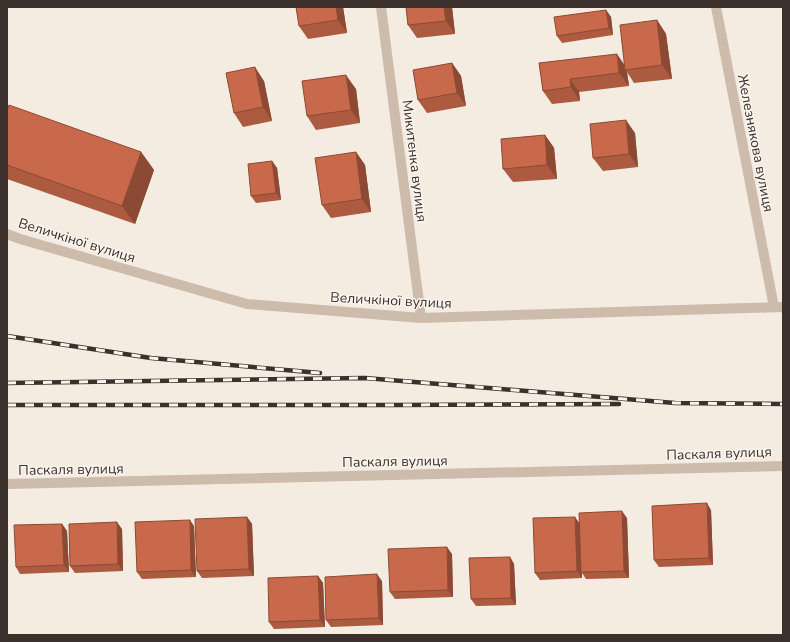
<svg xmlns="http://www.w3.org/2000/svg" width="790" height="642" font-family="'Nunito Sans',sans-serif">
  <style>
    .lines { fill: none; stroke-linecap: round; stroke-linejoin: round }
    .service { stroke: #cdbbac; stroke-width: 10 }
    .minor { stroke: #cdbbac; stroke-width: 10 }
    .rail-casing { stroke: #3b302b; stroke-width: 4.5 }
    .rail { stroke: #fbf5ee; stroke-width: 3; stroke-dasharray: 9; stroke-linecap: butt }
    .wall { fill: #ac5a40 }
    .shaded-wall { fill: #8c4a34 }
    .building { fill: #c8694b; stroke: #8c4a34 }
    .labels { text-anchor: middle; stroke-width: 3; stroke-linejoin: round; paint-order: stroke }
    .street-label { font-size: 14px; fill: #3b302b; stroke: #fbf5ee }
  </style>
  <rect width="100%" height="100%" fill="#f4ebe1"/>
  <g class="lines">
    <!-- service -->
    <g class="service">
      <path d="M716 7 774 307"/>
      <path d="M7 234 20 239 247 304 421 318 783 307"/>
    </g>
    <!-- minor -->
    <g class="minor">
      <path d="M381 7 421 318"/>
      <path d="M7 484 783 466"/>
    </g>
    <defs>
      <g id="rail">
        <path d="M7 336 151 358 320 373"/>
        <path d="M7 383 365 378 675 403 783 404"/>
        <path d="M7 405H395L619 404"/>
      </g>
    </defs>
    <!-- rail casing -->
    <use href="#rail" class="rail-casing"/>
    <!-- rail -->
    <use href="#rail" class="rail"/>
  </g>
  <!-- wall -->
  <g class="wall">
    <path d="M296 7H343L347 33 308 39 299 26Z"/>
    <path d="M406 7H452L455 34 417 38 408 25Z"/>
    <path d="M606 10 611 17 613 35 562 43 557 36Z"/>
    <path d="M657 20 666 34 672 79 634 83 627 72 629 86 579 92 580 101 552 104 543 91 539 63 624 64Z"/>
    <path d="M452 63 461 76 466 106 427 113 418 100Z"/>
    <path d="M264 81 272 121 243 127 234 113Z"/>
    <path d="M356 89 360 123 316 130 307 116Z"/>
    <path d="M7 111 141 152 154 170 135 224 7 179Z"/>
    <path d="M635 133 638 167 603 171 593 158Z"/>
    <path d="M545 135 554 148 557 179 513 182 503 169Z"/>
    <path d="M356 152 365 165 371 212 331 218 322 205Z"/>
    <path d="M272 161 277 168 281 200 256 203 251 196Z"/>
    <path d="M711 510 713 565 659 567 654 560Z"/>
    <path d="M247 517 252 524 254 576 202 578 197 571Z"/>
    <path d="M627 518 629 578 586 579 582 573V578L540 580 535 573 580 523Z"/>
    <path d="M62 524 67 531 69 572 20 574 16 567Z"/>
    <path d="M194 526 196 577 142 579 137 572Z"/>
    <path d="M122 529 123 571 75 573 70 566Z"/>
    <path d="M452 554 453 597 395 599 390 592Z"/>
    <path d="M510 557 514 564 516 605 476 606 471 599Z"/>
    <path d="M318 576 323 583 325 627 274 629 269 622Z"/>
    <path d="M382 581 383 625 331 627 326 620Z"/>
  </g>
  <!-- shaded-wall -->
  <g class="shaded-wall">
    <path d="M336 7H343L347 33 338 20Z"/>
    <path d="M444 7H452L455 34 446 21Z"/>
    <path d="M606 10 611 17 613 35 609 28Z"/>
    <path d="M657 20 666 34 672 79 662 65Z"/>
    <path d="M617 54 626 67 625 70 627 72 629 86 619 73Z"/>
    <path d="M452 63 461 76 466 106 457 93Z"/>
    <path d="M255 67 264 81 272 121 263 107Z"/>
    <path d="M346 75 356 89 360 123 351 110Z"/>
    <path d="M570 79 579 92 580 101 571 87Z"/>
    <path d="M626 120 635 133 638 167 629 154Z"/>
    <path d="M545 135 554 148 557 179 547 165Z"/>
    <path d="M141 152 154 170 135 224 122 206Z"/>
    <path d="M356 152 365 165 371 212 362 199Z"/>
    <path d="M272 161 277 168 281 200 276 193Z"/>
    <path d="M707 503 711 510 713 565 709 558Z"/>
    <path d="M622 511 627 518 629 578 624 571Z"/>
    <path d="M247 517 252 524 254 576 249 569Z"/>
    <path d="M575 517 580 524 582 578 577 571Z"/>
    <path d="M190 520 194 526 196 577 191 570Z"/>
    <path d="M117 522 122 529 123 571 118 564Z"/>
    <path d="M62 524 67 531 69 572 64 565Z"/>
    <path d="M447 547 452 554 453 597 448 590Z"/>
    <path d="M510 557 514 564 516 605 511 598Z"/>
    <path d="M377 574 382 581 383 625 379 618Z"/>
    <path d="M318 576 323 583 325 627 320 620Z"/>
  </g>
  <!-- building -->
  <g class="building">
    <path d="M296 7H336L338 20 299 26Z"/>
    <path d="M406 7H444L446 21 408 25Z"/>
    <path d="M606 10 609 28 557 36 554 17Z"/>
    <path d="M657 20 662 65 625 70 620 25Z"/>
    <path d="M617 54 619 73 570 79 571 87 543 91 539 63Z"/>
    <path d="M452 63 457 93 418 100 413 70Z"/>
    <path d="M255 67 263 107 234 113 226 73Z"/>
    <path d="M346 75 351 110 307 116 302 81Z"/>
    <path d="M9 105 141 152 122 206 7 165V111Z"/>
    <path d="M626 120 629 154 593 158 590 124Z"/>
    <path d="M545 135 547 165 503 169 501 139Z"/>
    <path d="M356 152 362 199 322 205 315 158Z"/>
    <path d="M272 161 276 193 251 196 248 164Z"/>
    <path d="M707 503 709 558 654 560 652 506Z"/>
    <path d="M622 511 624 571 581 572 579 513Z"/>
    <path d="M247 517 249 569 197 571 195 519Z"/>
    <path d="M575 517 577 571 535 573 533 518Z"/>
    <path d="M190 520 191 570 137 572 135 522Z"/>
    <path d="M117 522 118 564 70 566 69 524Z"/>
    <path d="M62 524 64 565 16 567 14 525Z"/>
    <path d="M447 547 448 590 390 592 388 549Z"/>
    <path d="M510 557 511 598 471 599 469 558Z"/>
    <path d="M377 574 379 618 326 620 325 577Z"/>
    <path d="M318 576 320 620 269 622 268 578Z"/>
  </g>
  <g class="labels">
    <!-- street labels -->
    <g class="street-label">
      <text transform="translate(756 143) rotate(79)" y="5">Железнякова вулиця</text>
      <text transform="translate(415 161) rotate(83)" y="5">Микитенка вулиця</text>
      <text transform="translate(77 240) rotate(17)" y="5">Величкіної вулиця</text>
      <text transform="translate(391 300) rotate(3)" y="5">Величкіної вулиця</text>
      <text transform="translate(719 453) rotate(-2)" y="5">Паскаля вулиця</text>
      <text transform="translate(395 461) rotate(-1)" y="5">Паскаля вулиця</text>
      <text transform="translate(71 469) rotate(-1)" y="5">Паскаля вулиця</text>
    </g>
  </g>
  <!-- border -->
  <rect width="790" height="642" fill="none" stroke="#3b302b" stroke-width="16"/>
</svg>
